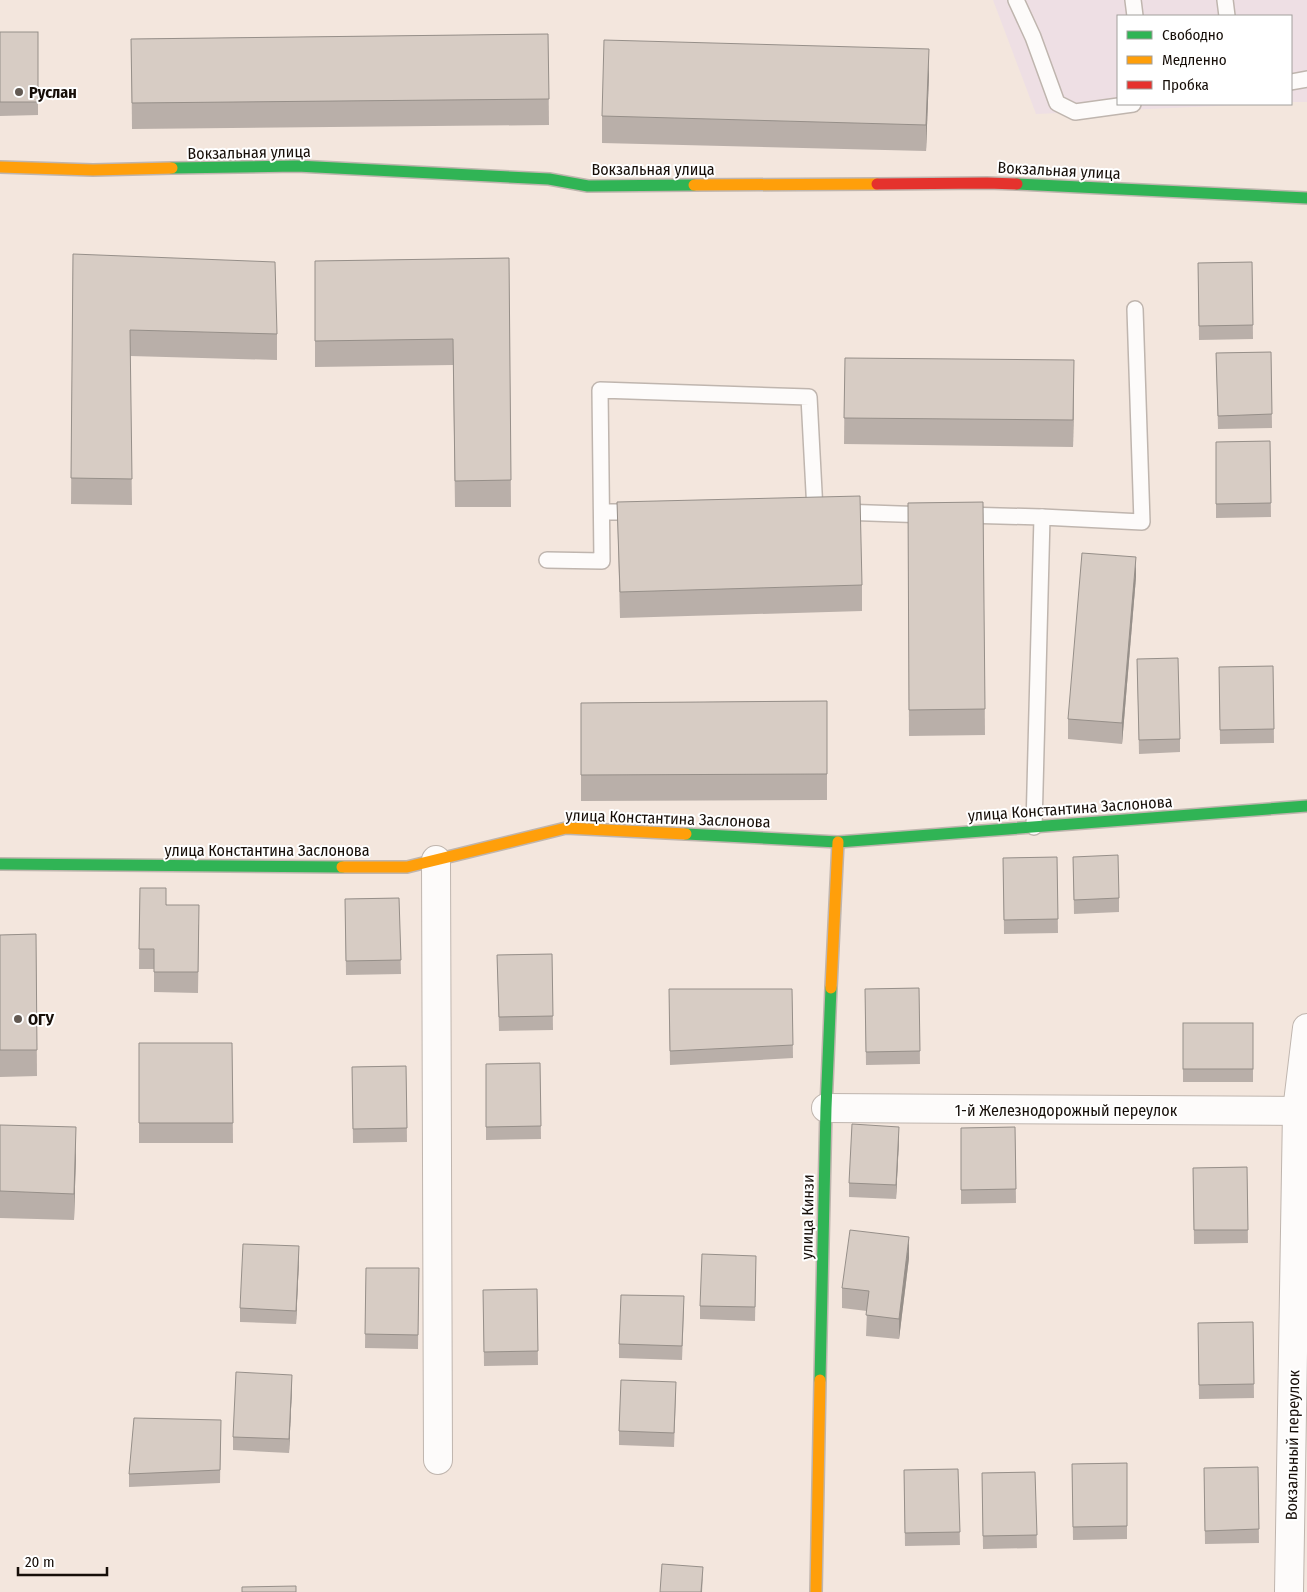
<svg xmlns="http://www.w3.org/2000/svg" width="1307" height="1592" font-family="'Fira Sans Condensed',sans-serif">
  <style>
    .industrial { fill: #eedfe4 }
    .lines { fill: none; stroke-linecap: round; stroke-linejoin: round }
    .lane-casing { stroke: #bfb5ae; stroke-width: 18 }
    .street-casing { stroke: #bfb5ae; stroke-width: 30 }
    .fast-casing { stroke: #bfb5ae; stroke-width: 14 }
    .slow-casing { stroke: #bfb5ae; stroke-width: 14 }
    .jam-casing { stroke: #bfb5ae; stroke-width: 14 }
    .lane { stroke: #fdfbfa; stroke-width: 15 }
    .street { stroke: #fdfbfa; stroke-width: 28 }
    .fast { stroke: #30b455; stroke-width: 11 }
    .slow { stroke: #ff9f0a; stroke-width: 11 }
    .jam { stroke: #e5322d; stroke-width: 11 }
    .wall { fill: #b9afa9 }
    .shaded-wall { fill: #968f89 }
    .building { fill: #d7ccc4; stroke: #968f89 }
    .poi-dot { fill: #635a53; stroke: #fff; stroke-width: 2 }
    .labels { text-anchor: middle; stroke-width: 4; stroke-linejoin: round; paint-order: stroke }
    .poi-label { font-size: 16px; font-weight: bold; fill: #160e08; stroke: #fff; text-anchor: start }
    .street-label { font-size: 16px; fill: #160e08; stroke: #fff }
  </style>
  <rect width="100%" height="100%" fill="#f3e6dd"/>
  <!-- industrial -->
  <path class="industrial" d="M993 0H1307V102H1291V16H1118V104H1261L1036 114Z"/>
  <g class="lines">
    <defs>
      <g id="lane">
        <path d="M1016 0 1033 37 1057 103 1075 112 1133 104"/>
        <path d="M1133 0 1135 16"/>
        <path d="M1225 0 1227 16"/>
        <path d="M1291 82 1307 79"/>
        <path d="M602 512H636"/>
        <path d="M841 512 928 515"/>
        <path d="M964 515 1042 517"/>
        <path d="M547 560 602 561 600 390 809 397 815 511H809"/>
        <path d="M1034 827 1042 517 1142 522 1135 309"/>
      </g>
      <g id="street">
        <path d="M436 860 438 1460"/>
        <path d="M826 1108 1307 1111"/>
        <path d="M1289 1592 1297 1111 1307 1028"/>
      </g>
      <g id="fast">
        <path d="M172 168 297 166 549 179 588 186 694 185"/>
        <path d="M1017 184 1307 198"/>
        <path d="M686 834 838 842 1307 806"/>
        <path d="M0 864 342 867"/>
        <path d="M820 1380 826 1108 831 988"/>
      </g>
      <g id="slow">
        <path d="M0 167 93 170 172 168"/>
        <path d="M694 185 877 184"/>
        <path d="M342 867H407L566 828 686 834"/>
        <path d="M831 988 838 842"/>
        <path d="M816 1592 820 1380"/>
      </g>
      <path id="jam" d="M877 184 987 183 1017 184"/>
    </defs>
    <!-- lane casing -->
    <use href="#lane" class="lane-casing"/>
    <!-- street casing -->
    <use href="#street" class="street-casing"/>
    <!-- fast casing -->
    <use href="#fast" class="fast-casing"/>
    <!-- slow casing -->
    <use href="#slow" class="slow-casing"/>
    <!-- jam casing -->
    <use href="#jam" class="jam-casing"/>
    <!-- lane -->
    <use href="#lane" class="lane"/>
    <!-- street -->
    <use href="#street" class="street"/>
    <!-- fast -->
    <use href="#fast" class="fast"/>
    <!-- slow -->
    <use href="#slow" class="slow"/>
    <!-- jam -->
    <use href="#jam" class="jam"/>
  </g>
  <!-- wall -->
  <g class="wall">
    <path d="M0 32H38V115L0 116Z"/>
    <path d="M548 34 549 125 132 129 131 39Z"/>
    <path d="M929 75 926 151 602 143V116Z"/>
    <path d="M73 254 277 334V360L130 356 132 505 71 504Z"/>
    <path d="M509 258 511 507H455L453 365 315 367V261Z"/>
    <path d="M1252 262 1253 339 1199 340 1198 263Z"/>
    <path d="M1271 352 1272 428 1218 429 1216 353Z"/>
    <path d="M845 358 1074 386 1073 447 844 444Z"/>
    <path d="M1270 441 1271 517 1216 518V442Z"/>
    <path d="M617 502 862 585V611L620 618Z"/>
    <path d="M983 502 985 735 909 736 908 503Z"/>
    <path d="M1136 577 1122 744 1068 739V719Z"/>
    <path d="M1137 659 1180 739V752L1139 754Z"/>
    <path d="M1273 666 1274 743 1220 744 1219 667Z"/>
    <path d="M827 701V800L581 801V703Z"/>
    <path d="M1057 857 1058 933 1004 934 1003 858Z"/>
    <path d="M1073 857 1119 898V912L1074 914Z"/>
    <path d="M140 888 199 925 198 993 154 992V969H139Z"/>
    <path d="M399 898 401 974 346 975 345 899Z"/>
    <path d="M36 934 37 1076 0 1077V935Z"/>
    <path d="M552 954 553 1030 499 1031 497 955Z"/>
    <path d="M919 988 920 1064 866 1065 865 989Z"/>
    <path d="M669 989H792L793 1058 670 1065Z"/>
    <rect x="1183" y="1023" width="70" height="59"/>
    <path d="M139 1043H232L233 1143H139Z"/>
    <path d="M540 1063 541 1139 486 1140V1064Z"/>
    <path d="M406 1066 407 1142 353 1143 352 1067Z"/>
    <path d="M0 1125 76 1154 74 1220 0 1218Z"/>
    <path d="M1015 1127 1016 1203 961 1204V1128Z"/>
    <path d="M899 1140 896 1199 849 1197V1183Z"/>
    <path d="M1247 1167 1248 1243 1194 1244 1193 1168Z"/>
    <path d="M909 1258 899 1339 866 1336 867 1311 842 1308V1288Z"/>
    <path d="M299 1260 296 1324 240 1322V1308Z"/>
    <path d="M366 1268H419L418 1349 365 1348Z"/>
    <path d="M756 1270 755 1321 700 1319V1306Z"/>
    <path d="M537 1289 538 1365 484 1366 483 1290Z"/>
    <path d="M684 1310 682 1360 619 1358V1344Z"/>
    <path d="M1253 1322 1254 1398 1199 1399 1198 1323Z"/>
    <path d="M292 1388 289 1453 233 1450V1437Z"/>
    <path d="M676 1395 674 1447 619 1445V1431Z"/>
    <path d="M221 1420 220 1483 129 1487V1474Z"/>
    <path d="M1127 1463V1539L1073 1540 1072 1464Z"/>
    <path d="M1258 1467 1259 1543 1205 1544 1204 1468Z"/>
    <path d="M958 1469 960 1545 905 1546 904 1470Z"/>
    <path d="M1035 1472 1037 1548 983 1549 982 1473Z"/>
  </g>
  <!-- shaded-wall -->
  <g class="shaded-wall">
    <path d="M929 49V75L926 151V125Z"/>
    <path d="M1074 360V386L1073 447V420Z"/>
    <path d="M1136 557V577L1122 744V723Z"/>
    <path d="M76 1127V1154L74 1220V1194Z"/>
    <path d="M899 1127V1140L896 1199V1185Z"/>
    <path d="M909 1237V1258L899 1339V1319Z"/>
    <path d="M299 1246V1260L296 1324V1311Z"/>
    <path d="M292 1375V1388L289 1453V1439Z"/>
    <path d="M703 1567 702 1592H701Z"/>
  </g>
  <!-- building -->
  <g class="building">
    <rect x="0" y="32" width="38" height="70"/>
    <path d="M548 34 549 99 132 103 131 39Z"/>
    <path d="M604 40 929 49 926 125 602 116Z"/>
    <path d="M73 254 275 262 277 334 130 330 132 479 71 478Z"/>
    <path d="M509 258 511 480 455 481 453 339 315 341V261Z"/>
    <path d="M1252 262 1253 325 1199 326 1198 263Z"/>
    <path d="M1271 352 1272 414 1218 416 1216 353Z"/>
    <path d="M845 358 1074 360 1073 420 844 418Z"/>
    <path d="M1270 441 1271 503 1216 504V442Z"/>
    <path d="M860 496 862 585 620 592 617 502Z"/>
    <path d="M983 502 985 709 909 710 908 503Z"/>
    <path d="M1082 553 1136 557 1122 723 1068 719Z"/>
    <path d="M1178 658 1180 739 1139 740 1137 659Z"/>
    <path d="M1273 666 1274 729 1220 730 1219 667Z"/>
    <path d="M827 701V774L581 775V703Z"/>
    <path d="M1118 855 1119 898 1074 900 1073 857Z"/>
    <path d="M1057 857 1058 919 1004 920 1003 858Z"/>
    <path d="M140 888H166V905H199L198 972H154V949H139Z"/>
    <path d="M399 898 401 960 346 961 345 899Z"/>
    <path d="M36 934 37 1050H0V935Z"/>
    <path d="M552 954 553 1016 499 1017 497 955Z"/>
    <path d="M919 988 920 1051 866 1052 865 989Z"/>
    <path d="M669 989H792L793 1045 670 1051Z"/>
    <rect x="1183" y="1023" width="70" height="46"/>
    <path d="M139 1043H232L233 1123H139Z"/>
    <path d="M540 1063 541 1126 486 1127V1064Z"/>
    <path d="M406 1066 407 1128 353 1129 352 1067Z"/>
    <path d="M852 1124 899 1127 896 1185 849 1183Z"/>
    <path d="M0 1125 76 1127 74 1194 0 1191Z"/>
    <path d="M1015 1127 1016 1189 961 1190V1128Z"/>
    <path d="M1247 1167 1248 1230H1194L1193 1168Z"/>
    <path d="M850 1230 909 1237 899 1319 866 1315 869 1291 842 1288Z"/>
    <path d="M243 1244 299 1246 296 1311 240 1308Z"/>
    <path d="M702 1254 756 1256 755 1307 700 1306Z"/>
    <path d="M366 1268H419L418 1335 365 1334Z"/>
    <path d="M537 1289 538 1351 484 1352 483 1290Z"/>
    <path d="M621 1295 684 1296 682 1346 619 1344Z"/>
    <path d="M1253 1322 1254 1384 1199 1385 1198 1323Z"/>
    <path d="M236 1372 292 1375 289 1439 233 1437Z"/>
    <path d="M621 1380 676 1382 674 1433 619 1431Z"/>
    <path d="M134 1418 221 1420 220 1470 129 1474Z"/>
    <path d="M1127 1463V1526L1073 1527 1072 1464Z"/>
    <path d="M1258 1467 1259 1529 1205 1531 1204 1468Z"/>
    <path d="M958 1469 960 1532 905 1533 904 1470Z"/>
    <path d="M1035 1472 1037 1535 983 1536 982 1473Z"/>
    <path d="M662 1564 703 1567 701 1592H660Z"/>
    <path d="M296 1586V1592H242V1587Z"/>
  </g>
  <!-- markers -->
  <g class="poi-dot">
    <circle cx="19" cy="92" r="5"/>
    <circle cx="18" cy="1019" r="5"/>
  </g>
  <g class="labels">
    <!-- poi labels -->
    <g class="poi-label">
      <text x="29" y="98">Руслан</text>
      <text x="28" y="1025">ОГУ</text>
    </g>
    <!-- street labels -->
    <g class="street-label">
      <text transform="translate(249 152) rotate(-1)" y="6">Вокзальная улица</text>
      <text x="653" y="175">Вокзальная улица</text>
      <text transform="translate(1059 170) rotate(3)" y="6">Вокзальная улица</text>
      <text transform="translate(1070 808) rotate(-4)" y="6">улица Константина Заслонова</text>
      <text transform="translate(668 818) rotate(2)" y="6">улица Константина Заслонова</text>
      <text x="267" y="856">улица Константина Заслонова</text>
      <text x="1066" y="1116">1-й Железнодорожный переулок</text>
      <text transform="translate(807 1217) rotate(-89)" y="6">улица Кинзи</text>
      <text transform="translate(1292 1445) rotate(-89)" y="6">Вокзальный переулок</text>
    </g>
  </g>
  <!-- legend -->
  <rect x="1117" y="15" width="175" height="90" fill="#ffffff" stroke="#a29f9c"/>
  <rect x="1127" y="31" width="25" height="8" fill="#30b455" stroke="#a29f9c"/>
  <text x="1162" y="40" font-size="15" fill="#160e08">Свободно</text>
  <rect x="1127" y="56" width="25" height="8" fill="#ff9f0a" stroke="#a29f9c"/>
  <text x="1162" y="65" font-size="15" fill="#160e08">Медленно</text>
  <rect x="1127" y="81" width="25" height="8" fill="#e5322d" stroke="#a29f9c"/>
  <text x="1162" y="90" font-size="15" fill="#160e08">Пробка</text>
  <!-- scale -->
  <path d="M18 1567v8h89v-8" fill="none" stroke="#160e08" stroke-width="2.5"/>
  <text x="25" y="1567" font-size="15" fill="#160e08" stroke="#ffffff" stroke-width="4" paint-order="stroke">20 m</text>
</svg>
